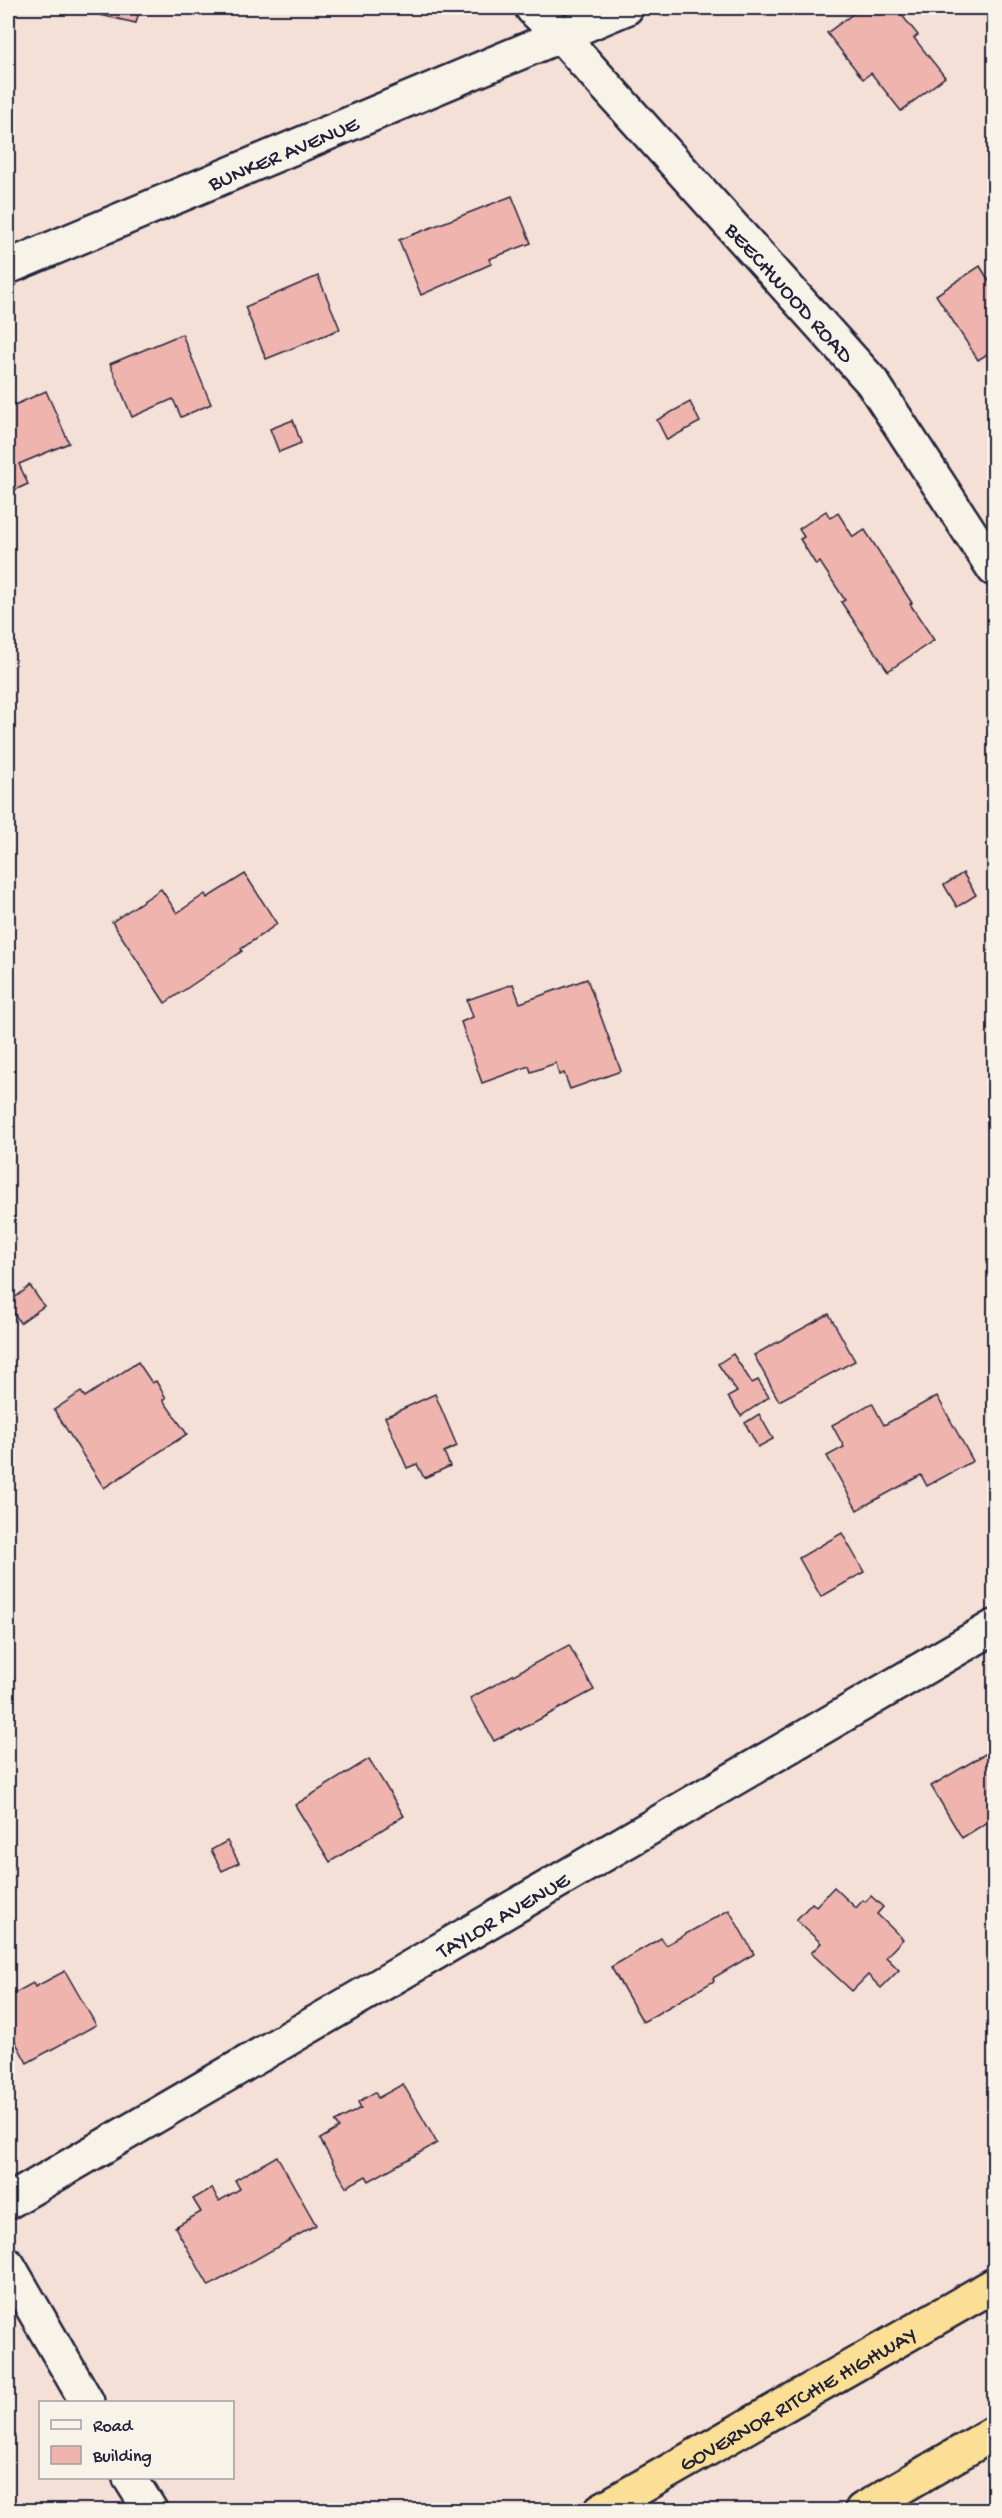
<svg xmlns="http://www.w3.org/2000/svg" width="1002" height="2518" font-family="'Gochi Hand',sans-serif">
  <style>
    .building { fill: #f0b4af; stroke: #22223b; stroke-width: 1.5 }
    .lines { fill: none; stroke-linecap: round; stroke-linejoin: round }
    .street-casing { stroke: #22223b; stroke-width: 38 }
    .highway-casing { stroke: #22223b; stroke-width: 38 }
    .street { stroke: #f7f3e8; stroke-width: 33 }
    .highway { stroke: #fbdf96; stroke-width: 33 }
    .labels { text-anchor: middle; stroke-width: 6; stroke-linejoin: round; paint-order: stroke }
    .street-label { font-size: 22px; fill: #22223b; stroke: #f7f3e8 }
  </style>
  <rect width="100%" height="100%" fill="#f5e0d7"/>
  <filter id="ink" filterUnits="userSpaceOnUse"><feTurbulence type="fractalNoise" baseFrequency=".0167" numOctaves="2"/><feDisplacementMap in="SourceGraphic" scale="12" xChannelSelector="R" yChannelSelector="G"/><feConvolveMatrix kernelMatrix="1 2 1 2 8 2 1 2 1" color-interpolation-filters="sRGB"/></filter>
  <g filter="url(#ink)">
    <!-- building -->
    <g class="building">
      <path d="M83 8H140L136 23 82 11Z"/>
      <path d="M861 8H896L918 35 914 38 945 77 901 111 871 73 863 79 827 33Z"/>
      <path d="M512 196 531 243 489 259 491 264 421 295 399 240Z"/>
      <path d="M980 266 994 289V350L978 360 936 295Z"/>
      <path d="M318 276 340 329 266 359 245 307Z"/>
      <path d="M182 334 211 404 181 417 173 399 132 417 110 364Z"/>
      <path d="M46 391 69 443 19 464 28 484 8 493V408Z"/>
      <path d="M690 402 700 422 667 440 657 420Z"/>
      <path d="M293 420 301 443 279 452 270 429Z"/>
      <path d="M826 511 830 518 838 513 853 537 865 530 912 603 910 604 934 640 888 671 841 602 845 600 820 562 816 565 800 539 804 537 799 529Z"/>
      <path d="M963 873 976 895 957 907 944 885Z"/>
      <path d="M245 874 277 924 241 949 242 951 238 954 165 1003 112 922 161 889 177 913 205 894 207 898Z"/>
      <path d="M587 979 621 1071 570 1089 564 1073 559 1075 556 1063 531 1072 529 1066 482 1083 461 1022 473 1017 467 1000 513 984 520 1003Z"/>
      <path d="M30 1286 44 1306 20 1323 8 1303Z"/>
      <path d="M829 1314 855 1361 779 1401 754 1355Z"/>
      <path d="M733 1354 752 1383 758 1380 769 1397 741 1416 728 1397 737 1392 718 1364Z"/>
      <path d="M138 1362 152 1383 156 1381 166 1398 163 1400 187 1434 104 1488 54 1410 81 1392 85 1397Z"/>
      <path d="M435 1394 457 1446 444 1452 450 1466 424 1478 417 1464 407 1468 385 1417Z"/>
      <path d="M937 1396 973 1461 927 1486 921 1475 857 1510 827 1456 844 1447 832 1425 872 1403 884 1425Z"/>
      <path d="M759 1414 773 1439 758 1447 745 1423Z"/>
      <path d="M842 1533 864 1572 821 1597 799 1558Z"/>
      <path d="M569 1645 594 1690 527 1726 520 1730 519 1728 494 1741 470 1698Z"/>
      <path d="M990 1751 992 1754 994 1753V1818L962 1838 931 1786Z"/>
      <path d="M369 1759 404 1816 330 1862 295 1805Z"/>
      <path d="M227 1841 239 1863 222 1871 211 1850Z"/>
      <path d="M834 1887 856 1908 863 1900 865 1902 871 1896 883 1907 877 1914 903 1939 886 1957 899 1970 881 1988 868 1975 852 1991 811 1953 821 1943 796 1920 812 1903 816 1906Z"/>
      <path d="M729 1910 754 1954 713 1978 714 1981 643 2022 611 1967 661 1938 666 1945Z"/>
      <path d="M65 1971 96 2025 27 2063 8 2028V2004L14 2000 11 1995 33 1983 35 1987Z"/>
      <path d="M403 2084 437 2143 369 2181 366 2176 346 2187 320 2139 339 2128 335 2122 361 2108 358 2102 375 2092 378 2098Z"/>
      <path d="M277 2156 316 2225 209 2286 175 2227 201 2212 193 2199 212 2188 219 2201 240 2189 235 2180Z"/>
    </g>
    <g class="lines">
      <defs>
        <g id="street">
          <path id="s1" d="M532 8 560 35 872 382 994 569"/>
          <path id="s2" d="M8 267 626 8"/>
          <path id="s3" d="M8 2202 994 1627"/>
          <path d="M8 2265 87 2402"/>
          <path d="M130 2478 150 2510"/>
        </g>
        <g id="highway">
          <path id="s4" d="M601 2510 994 2285"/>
          <path d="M862 2510 994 2433"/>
        </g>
      </defs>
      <!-- street casing -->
      <use href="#street" class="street-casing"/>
      <!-- highway casing -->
      <use href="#highway" class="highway-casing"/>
      <!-- street -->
      <use href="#street" class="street"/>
      <!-- highway -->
      <use href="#highway" class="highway"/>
    </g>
  </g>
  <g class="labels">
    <!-- street labels -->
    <g class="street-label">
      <text dy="8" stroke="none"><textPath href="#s2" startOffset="298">BUNKER AVENUE</textPath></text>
      <text dy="8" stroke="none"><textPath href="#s1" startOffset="384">BEECHWOOD ROAD</textPath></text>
      <text dy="8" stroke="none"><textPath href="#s3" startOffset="572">TAYLOR AVENUE</textPath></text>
      <text dy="8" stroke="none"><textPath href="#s4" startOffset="226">GOVERNOR RITCHIE HIGHWAY</textPath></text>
    </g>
  </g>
  <!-- margin -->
  <rect width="1002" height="2518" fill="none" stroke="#f7f3e8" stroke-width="30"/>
  <rect x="15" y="15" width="972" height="2488" fill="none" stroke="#22223b" stroke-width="2" filter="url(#ink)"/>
  <!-- legend -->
  <rect x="39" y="2401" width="195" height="78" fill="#f7f3e8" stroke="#a29fa3" stroke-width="1.5"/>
  <rect x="51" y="2420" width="30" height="9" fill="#f7f3e8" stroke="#a29fa3" stroke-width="1.5"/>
  <text x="93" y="2431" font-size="18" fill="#22223b">Road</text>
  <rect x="51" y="2446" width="30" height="18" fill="#f0b4af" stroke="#a29fa3" stroke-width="1.5"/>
  <text x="93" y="2461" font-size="18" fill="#22223b">Building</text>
</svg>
